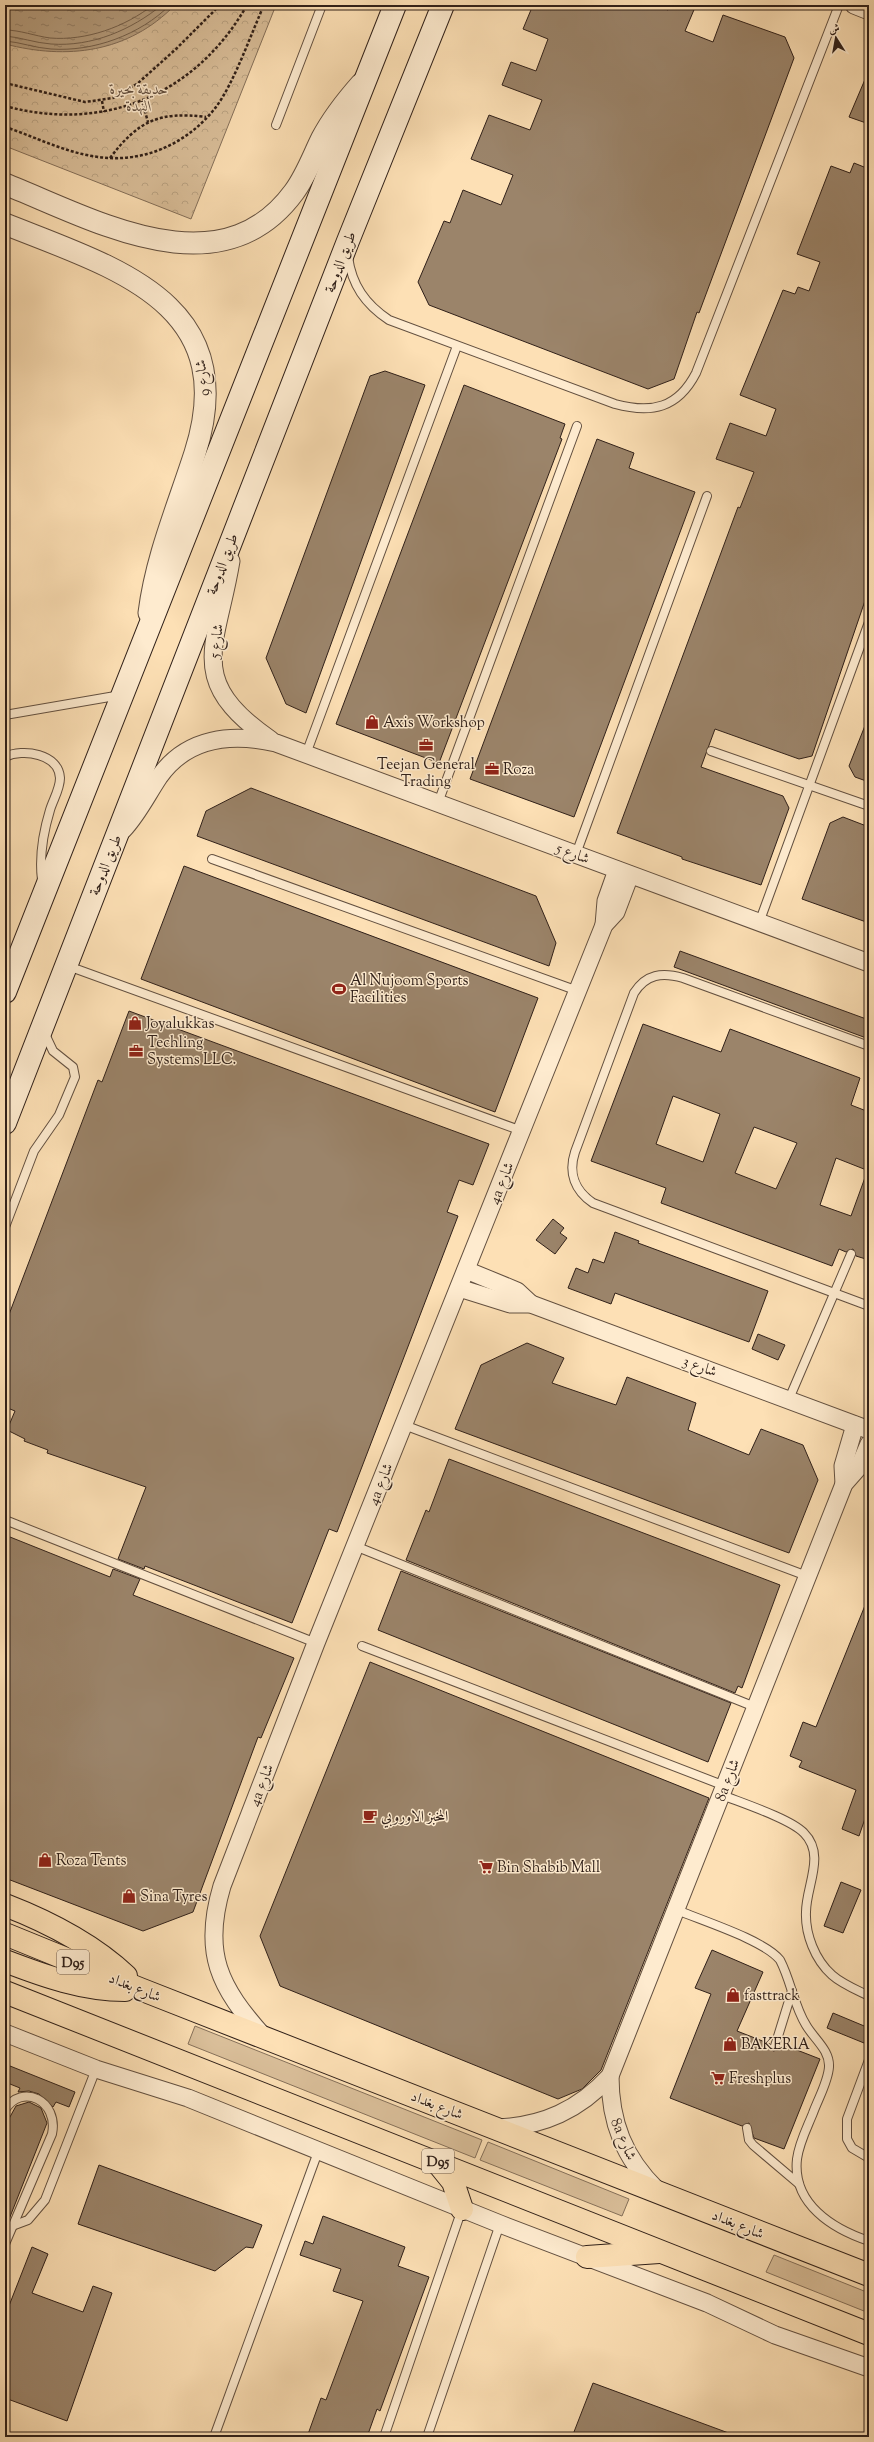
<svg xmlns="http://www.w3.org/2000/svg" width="874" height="2442" font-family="'Sorts Mill Goudy',Amiri,serif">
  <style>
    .green { fill: #dabf9a; stroke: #85705a }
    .park { fill: url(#park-crowns); stroke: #85705a }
    .water { fill: url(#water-ripples); stroke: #816c57 }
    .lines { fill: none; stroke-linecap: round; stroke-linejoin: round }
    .shore { stroke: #74604c; stroke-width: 1 }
    .building { fill: #9b846a; stroke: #302019; fill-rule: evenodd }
    .service-casing { stroke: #635040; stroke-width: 10 }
    .minor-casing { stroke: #635040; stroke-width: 19 }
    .tertiary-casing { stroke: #635040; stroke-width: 23 }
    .secondary-casing { stroke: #302019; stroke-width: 24 }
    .primary-casing { stroke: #302019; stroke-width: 24 }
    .path { stroke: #302019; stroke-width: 2.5; stroke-dasharray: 3 2; stroke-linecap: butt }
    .service { stroke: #feebcf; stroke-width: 8 }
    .minor { stroke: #feebcf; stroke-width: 17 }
    .tertiary { stroke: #feebcf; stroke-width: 21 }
    .secondary { stroke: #feebcf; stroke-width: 22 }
    .primary { stroke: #fde0b5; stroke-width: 22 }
    .labels { text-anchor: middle; stroke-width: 3; stroke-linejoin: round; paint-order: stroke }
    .shield { fill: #feebcf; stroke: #6e5d50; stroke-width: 1 }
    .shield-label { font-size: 14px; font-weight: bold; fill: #302019 }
    .park-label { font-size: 15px; font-style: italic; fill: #635040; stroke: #feebcf }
    .street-label { font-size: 15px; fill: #302019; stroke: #feebcf }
    .poi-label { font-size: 15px; fill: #302019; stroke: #feebcf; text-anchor: start }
  </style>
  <defs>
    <pattern id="park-crowns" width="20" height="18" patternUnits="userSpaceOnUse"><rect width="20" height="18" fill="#dabf9a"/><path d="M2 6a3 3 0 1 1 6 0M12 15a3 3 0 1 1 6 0" fill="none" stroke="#bba484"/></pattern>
    <pattern id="water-ripples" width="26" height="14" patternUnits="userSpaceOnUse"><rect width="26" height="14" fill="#b79f80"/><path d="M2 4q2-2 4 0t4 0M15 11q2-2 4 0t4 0" fill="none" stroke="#958168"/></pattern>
  </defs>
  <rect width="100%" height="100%" fill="#fde0b5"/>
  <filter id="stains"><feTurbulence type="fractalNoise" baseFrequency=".005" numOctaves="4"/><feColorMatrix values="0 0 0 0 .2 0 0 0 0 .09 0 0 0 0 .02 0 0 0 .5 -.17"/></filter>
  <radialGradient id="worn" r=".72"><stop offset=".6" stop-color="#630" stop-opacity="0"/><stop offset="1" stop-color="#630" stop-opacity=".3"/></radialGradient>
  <!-- green -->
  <g class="green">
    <path d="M195 2026 482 2140 475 2158 188 2044Z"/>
    <path d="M488 2142 629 2199 622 2216 480 2160Z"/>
    <path d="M774 2255 869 2293V2313L766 2272Z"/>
  </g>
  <!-- park -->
  <path class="park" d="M5 5H276L191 219 5 146Z"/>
  <!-- water -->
  <path class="water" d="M5 5H175C128 53 67 60 5 44Z"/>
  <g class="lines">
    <!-- shore -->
    <g class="shore">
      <path d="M5 30C20 30 35 36 50 38 86 41 125 27 153 5"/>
      <path d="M5 36C20 37 35 43 51 44 92 47 131 30 162 5"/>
      <path d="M5 41C20 42 35 48 51 49 93 52 140 35 170 5"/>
    </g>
  </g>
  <!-- building -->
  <g class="building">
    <path d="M533 5H654L668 10 671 5H696L685 31 713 42 723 15 785 37 794 58 699 313 697 312 674 379 648 389 429 305 418 282 444 221 450 223 463 190 501 205 513 175 471 159 489 115 530 130 542 100 502 85 511 62 536 71 548 39 523 29Z"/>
    <path d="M869 70V124L849 117Z"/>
    <path d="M854 163 869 169V589L812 756 799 759 715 729 701 767 783 796 789 808 761 885 682 859V857L617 833 738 507 740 508 754 472 716 459 730 423 766 436 776 409 740 395 783 290 795 294 798 287 809 291 820 262 797 254 831 166 850 173Z"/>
    <path d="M385 371 425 385 306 713 286 704 266 658 370 376Z"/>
    <path d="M464 385 565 424 560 438 562 439 439 763 336 724Z"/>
    <path d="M597 439 634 453 629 468 695 492 574 817 470 779Z"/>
    <path d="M868 718H869V782L855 777 849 766Z"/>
    <path d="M251 788 536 896 556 943 549 966 197 836 206 811Z"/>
    <path d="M843 817 869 827V923L802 899 830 823Z"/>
    <path d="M184 866 538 998 495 1112 141 979Z"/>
    <path d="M680 951 869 1020V1039L674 967Z"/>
    <path d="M129 1011 489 1144 473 1185 459 1180 447 1212 458 1216 337 1532 329 1529 292 1623 145 1566 144 1569 118 1559 146 1487 47 1453 48 1450 24 1441 25 1439 7 1430 15 1411 5 1407V1325L98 1080 102 1082Z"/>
    <path d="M643 1024 721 1052 730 1029 860 1078 851 1105 869 1112V1171L836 1158 820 1205 851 1216 867 1172H869V1260L856 1256 853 1249 846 1252 839 1249 832 1266 661 1203 666 1188 591 1161ZM673 1096 720 1114 703 1162 656 1144ZM754 1127 797 1143 776 1189 735 1173Z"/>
    <path d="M553 1219 564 1228 560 1233 567 1238 555 1254 536 1240Z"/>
    <path d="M615 1232 639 1241 638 1243 768 1291 749 1342 615 1293 611 1304 568 1288 576 1268 588 1273 593 1259 604 1263Z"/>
    <path d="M758 1334 785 1345 778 1360 752 1349Z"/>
    <path d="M527 1343 564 1358 552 1383 616 1405 627 1377 696 1403 688 1430 749 1455 761 1429 803 1445 818 1480 789 1553 455 1429 481 1365Z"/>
    <path d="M449 1459 780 1585 742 1688 738 1686 735 1693 406 1560 426 1510 429 1512Z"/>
    <path d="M5 1535 110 1577 113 1569 140 1579 133 1595 294 1658 261 1738 258 1737 193 1912 143 1931 5 1878Z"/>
    <path d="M401 1571 731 1703 708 1762 378 1630Z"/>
    <path d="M868 1598 869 1807 859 1836 842 1829 856 1790 799 1767 802 1761 790 1756 803 1722 816 1727Z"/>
    <path d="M370 1662 709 1798 601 2070 582 2089 558 2099 280 1986 260 1936Z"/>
    <path d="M841 1882 861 1890 843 1933 824 1926Z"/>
    <path d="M712 1950 763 1972 737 2031 770 2044 773 2051 783 2049 784 2045 820 2059 784 2149 754 2138 749 2123 742 2126 670 2098 711 1994 695 1988Z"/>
    <path d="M833 2013 869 2028 864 2043 827 2028Z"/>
    <path d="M10 2066 75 2092 69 2107 56 2102 53 2107 39 2094 29 2091 18 2092 20 2088 5 2082Z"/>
    <path d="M29 2102 41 2108 47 2123 6 2227 5 2126 16 2106Z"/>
    <path d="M99 2165 262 2225 253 2248 246 2247 215 2271 78 2224Z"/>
    <path d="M323 2216 405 2247 398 2266 429 2277 380 2411 377 2409 367 2437H307L321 2398 326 2400 363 2301 333 2291 341 2269 300 2255 305 2241 313 2244Z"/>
    <path d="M32 2247 48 2254 32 2293 83 2312 93 2286 112 2293 67 2421 5 2398V2316Z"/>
    <path d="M593 2383 734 2435 733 2437H572Z"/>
  </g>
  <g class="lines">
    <defs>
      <g id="service">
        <path d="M276 125 322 5"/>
        <path d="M348 257C352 285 365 304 389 320L615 404C652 414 678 408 696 373L839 5"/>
        <path d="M5 715 121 695"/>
        <path d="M711 751 869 806"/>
        <path d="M306 754 457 346"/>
        <path d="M5 757C23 748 59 754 60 778 60 789 53 800 50 810 43 833 39 856 42 880"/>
        <path d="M438 803 577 426"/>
        <path d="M576 854 707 496"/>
        <path d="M212 859 578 991"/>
        <path d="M759 923 869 622"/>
        <path d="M68 966 522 1131"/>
        <path d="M869 1046 683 978C662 972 646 974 634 993L575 1152C568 1173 575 1191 593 1203L869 1306"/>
        <path d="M5 1227 34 1151 59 1115 75 1077 73 1067 53 1051 44 1032"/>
        <path d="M789 1399 851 1254"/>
        <path d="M404 1425 807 1576"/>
        <path d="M5 1520 316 1643"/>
        <path d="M355 1546 755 1707"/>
        <path d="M362 1646 725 1786"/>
        <path d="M722 1795C742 1803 791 1819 804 1833 826 1855 806 1886 806 1912 805 1934 815 1960 832 1975 842 1984 857 1990 869 1996"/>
        <path d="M677 1910C703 1921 764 1940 780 1960 791 1981 794 2006 806 2025 814 2039 830 2050 829 2067 828 2082 818 2099 813 2113 807 2128 799 2143 797 2159 792 2204 833 2229 869 2241"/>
        <path d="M775 2046 792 1991"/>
        <path d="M869 2060 847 2119V2139L852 2148 869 2158"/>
        <path d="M5 2110C22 2082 59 2101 52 2134L5 2244"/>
        <path d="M747 2128 749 2140 753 2145 799 2184"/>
        <path d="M12 2226 28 2220 45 2200 96 2069"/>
        <path d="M214 2437 319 2149"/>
        <path d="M384 2437 462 2209"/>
        <path d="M427 2437 500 2224"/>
      </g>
      <g id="minor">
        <path d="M854 5 869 11"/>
        <path d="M231 561C217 647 184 680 271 740"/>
        <path d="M123 830C138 814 147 795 159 777 187 737 232 733 276 743L869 963"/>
        <path d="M604 925 606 901 617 870"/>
        <path d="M466 1270 517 1291 531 1304"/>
        <path d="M459 1288 510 1304H531L869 1430"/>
        <path d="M844 1484 843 1466 855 1425"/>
        <path d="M5 2033 96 2069 188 2098 500 2224 707 2303 775 2335 869 2368"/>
        <path d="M264 2037C219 1987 202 1953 222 1886L316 1643 604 925 616 912 630 875"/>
        <path d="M610 2076C610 2122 624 2158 657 2190"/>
        <path d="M498 2128C543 2126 579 2110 610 2076L844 1484 859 1467 869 1444"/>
      </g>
      <g id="tertiary">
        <path d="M5 184C93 219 220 293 294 192 306 176 313 156 322 138 332 119 346 101 361 84"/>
        <path d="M5 224C115 268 243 303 195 453 178 506 156 557 149 613"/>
      </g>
      <g id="secondary">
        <path d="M5 992 395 5"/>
        <path d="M5 1123 348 241 443 5"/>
      </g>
      <g id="primary">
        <path d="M5 1905C49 1922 92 1944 126 1976"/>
        <path d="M5 1934 140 1989 869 2275"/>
        <path d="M5 1961C44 1976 83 1990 125 1990"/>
        <path d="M5 1992 869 2334"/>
        <path d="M436 2161 453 2182 462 2209"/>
        <path d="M587 2257 659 2252"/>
      </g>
    </defs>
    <!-- service casing -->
    <use href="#service" class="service-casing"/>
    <!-- minor casing -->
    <use href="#minor" class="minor-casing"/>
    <!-- tertiary casing -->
    <use href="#tertiary" class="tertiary-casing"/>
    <!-- secondary casing -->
    <use href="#secondary" class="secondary-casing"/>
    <!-- primary casing -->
    <use href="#primary" class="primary-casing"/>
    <!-- path -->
    <g class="path">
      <path d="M5 83 85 102 113 98 137 84 176 49 220 5"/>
      <path d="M102 101 104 112"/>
      <path d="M142 101 148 122"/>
      <path d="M5 106C104 133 196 95 247 5"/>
      <path d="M5 127C33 136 62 151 92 156 139 165 186 146 216 107 234 83 251 34 264 5"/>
      <path d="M110 158C138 121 159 111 206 117"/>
    </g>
    <!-- service -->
    <use href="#service" class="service"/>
    <!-- minor -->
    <use href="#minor" class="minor"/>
    <!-- tertiary -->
    <use href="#tertiary" class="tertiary"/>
    <!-- secondary -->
    <use href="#secondary" class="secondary"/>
    <!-- primary -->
    <use href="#primary" class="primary"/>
  </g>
  <!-- icons -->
  <defs>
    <symbol id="shop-bare" viewBox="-9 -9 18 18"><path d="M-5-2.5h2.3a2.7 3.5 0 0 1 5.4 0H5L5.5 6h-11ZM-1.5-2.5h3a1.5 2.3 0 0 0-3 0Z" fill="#8f2418" stroke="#feebcf" stroke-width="2.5" paint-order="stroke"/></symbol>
    <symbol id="office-bare" viewBox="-9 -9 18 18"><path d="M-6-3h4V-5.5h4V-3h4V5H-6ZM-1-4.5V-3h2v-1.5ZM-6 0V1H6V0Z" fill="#8f2418" stroke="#feebcf" stroke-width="2.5" paint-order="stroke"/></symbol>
    <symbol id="stadium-bare" viewBox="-9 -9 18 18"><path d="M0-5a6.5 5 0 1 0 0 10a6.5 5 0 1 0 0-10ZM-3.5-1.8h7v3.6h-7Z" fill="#8f2418" stroke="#feebcf" stroke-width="2.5" paint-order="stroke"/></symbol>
    <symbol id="cafe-bare" viewBox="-9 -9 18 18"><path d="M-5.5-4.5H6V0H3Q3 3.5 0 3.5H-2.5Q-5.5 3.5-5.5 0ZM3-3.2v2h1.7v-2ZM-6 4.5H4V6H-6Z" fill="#8f2418" stroke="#feebcf" stroke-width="2.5" paint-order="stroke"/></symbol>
    <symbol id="supermarket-bare" viewBox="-9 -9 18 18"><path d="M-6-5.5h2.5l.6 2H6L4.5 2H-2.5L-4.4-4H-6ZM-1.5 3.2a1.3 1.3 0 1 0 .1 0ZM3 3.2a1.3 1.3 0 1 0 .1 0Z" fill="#8f2418" stroke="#feebcf" stroke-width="2.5" paint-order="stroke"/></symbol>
  </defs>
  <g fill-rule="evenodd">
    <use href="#shop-bare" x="362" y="712" width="20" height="20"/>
    <use href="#office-bare" x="416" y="735" width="20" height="20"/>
    <use href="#office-bare" x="482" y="759" width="20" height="20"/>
    <use href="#stadium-bare" x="329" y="979" width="20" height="20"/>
    <use href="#shop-bare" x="125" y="1013" width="20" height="20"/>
    <use href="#office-bare" x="126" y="1041" width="20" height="20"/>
    <use href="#cafe-bare" x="360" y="1806" width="20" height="20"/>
    <use href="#shop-bare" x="35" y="1850" width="20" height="20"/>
    <use href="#supermarket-bare" x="476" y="1857" width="20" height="20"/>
    <use href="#shop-bare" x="119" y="1886" width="20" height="20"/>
    <use href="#shop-bare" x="723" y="1985" width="20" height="20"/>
    <use href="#shop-bare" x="720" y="2034" width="20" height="20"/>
    <use href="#supermarket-bare" x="708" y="2068" width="20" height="20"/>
  </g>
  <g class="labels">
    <!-- shield labels -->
    <g class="shield">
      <rect x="57" y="1950" width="32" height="24" rx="3"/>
      <rect x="422" y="2149" width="32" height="24" rx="3"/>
    </g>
    <g class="shield-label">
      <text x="73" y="1967">D95</text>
      <text x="438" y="2166">D95</text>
    </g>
    <!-- park labels -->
    <g class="park-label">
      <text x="139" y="94">حديقة بحيرة<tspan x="139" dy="17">النهدة</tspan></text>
    </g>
    <!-- street labels -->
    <g class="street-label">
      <text transform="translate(340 262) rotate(-69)" y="5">طريق الدوحة</text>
      <text transform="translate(202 378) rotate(-97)" y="5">شارع 9</text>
      <text transform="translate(222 564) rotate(-69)" y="5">طريق الدوحة</text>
      <text transform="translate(216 641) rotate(-83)" y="5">شارع 5</text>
      <text transform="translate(573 853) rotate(21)" y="5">شارع 5</text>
      <text transform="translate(105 865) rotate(-68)" y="5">طريق الدوحة</text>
      <text transform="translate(501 1183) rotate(-68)" y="5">4a شارع</text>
      <text transform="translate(700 1366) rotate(20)" y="5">شارع 3</text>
      <text transform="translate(380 1484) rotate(-68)" y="5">4a شارع</text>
      <text transform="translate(727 1780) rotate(-69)" y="5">8a شارع</text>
      <text transform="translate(261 1785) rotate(-69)" y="5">4a شارع</text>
      <text transform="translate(135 1987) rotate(22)" y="5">شارع بغداد</text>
      <text transform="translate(437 2105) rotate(21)" y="5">شارع بغداد</text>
      <text transform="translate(624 2139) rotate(67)" y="5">8a شارع</text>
      <text transform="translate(738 2224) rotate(22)" y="5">شارع بغداد</text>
    </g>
    <!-- poi labels -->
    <g class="poi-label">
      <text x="383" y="727">Axis Workshop</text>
      <text x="426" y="769" text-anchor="middle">Teejan General<tspan x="426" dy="17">Trading</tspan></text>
      <text x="503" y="774">Roza</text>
      <text x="350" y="985">Al Nujoom Sports<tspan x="350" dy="17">Facilities</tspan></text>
      <text x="146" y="1028">Joyalukkas</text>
      <text x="147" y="1047">Techling<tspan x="147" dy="17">Systems LLC.</tspan></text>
      <text x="381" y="1821">المخبز الاوروبي</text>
      <text x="56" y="1865">Roza Tents</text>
      <text x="497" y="1872">Bin Shabib Mall</text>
      <text x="140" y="1901">Sina Tyres</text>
      <text x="744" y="2000">fasttrack</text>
      <text x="741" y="2049">BAKERIA</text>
      <text x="729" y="2083">Freshplus</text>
    </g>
  </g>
  <!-- margin -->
  <rect width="874" height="2442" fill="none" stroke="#fde0b5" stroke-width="20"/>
  <rect x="6" y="6" width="862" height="2430" fill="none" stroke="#302019" stroke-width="2"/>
  <rect x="10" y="10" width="854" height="2422" fill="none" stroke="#302019"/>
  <!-- north arrow -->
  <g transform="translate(836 38) rotate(349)" stroke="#feebcf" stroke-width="3" paint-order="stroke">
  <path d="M0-3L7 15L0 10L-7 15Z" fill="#302019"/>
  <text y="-6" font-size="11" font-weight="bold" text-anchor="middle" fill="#302019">ش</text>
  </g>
  <rect width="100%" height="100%" filter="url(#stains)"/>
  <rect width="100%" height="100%" fill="url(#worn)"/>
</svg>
